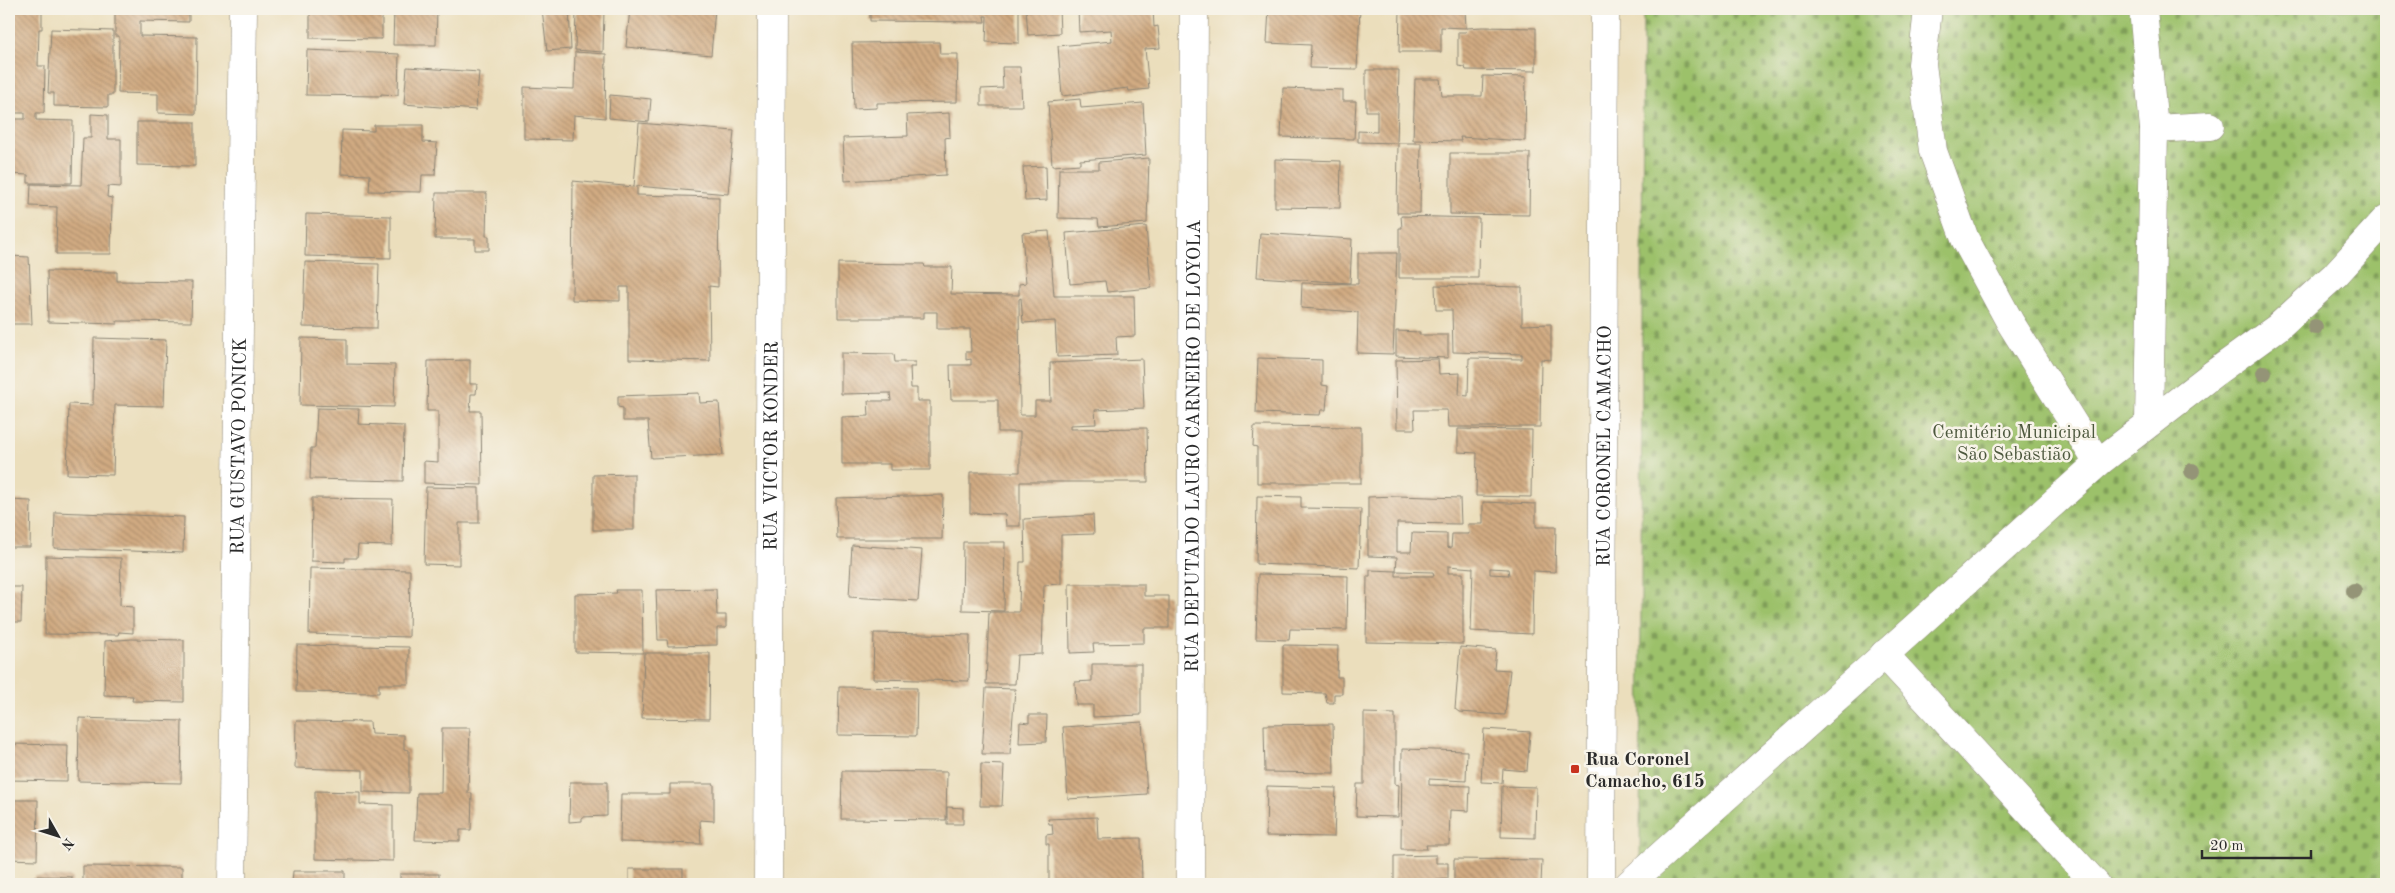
<svg xmlns="http://www.w3.org/2000/svg" width="2395" height="893" font-family="'Old Standard TT',serif">
  <style>
    .cemetery { fill: url(#cemetery-stones); stroke: #64764b }
    .building { fill: url(#building-back-hatch); fill-rule: evenodd }
    .lines { fill: none; stroke-linecap: round; stroke-linejoin: round }
    .minor-casing { stroke: #8b8474; stroke-width: 29 }
    .minor { stroke: #fff; stroke-width: 28 }
    .tree { fill: #949477 }
    .poi-dot { fill: #c8321e; stroke: #f7f3e8; stroke-width: 2 }
    .labels { text-anchor: middle; stroke-width: 5; stroke-linejoin: round; paint-order: stroke }
    .park-label { font-size: 19px; fill: #4d583e; stroke: #f7f3e8 }
    .street-label { font-size: 19px; fill: #2b2b2b; stroke: #f7f3e8 }
    .poi-label { font-size: 19px; font-weight: bold; fill: #2b2b2b; stroke: #f7f3e8; text-anchor: start }
  </style>
  <defs>
    <pattern id="cemetery-stones" width="16" height="16" patternUnits="userSpaceOnUse" patternTransform="scale(1.25)"><rect width="16" height="16" fill="#9cc16b"/><path d="M2 7V4a2 2 0 0 1 4 0v3zM10 15v-3a2 2 0 0 1 4 0v3z" fill="#7f9d58"/></pattern>
    <pattern id="building-back-hatch" width="6" height="6" patternUnits="userSpaceOnUse" patternTransform="scale(1.25)"><rect width="6" height="6" fill="#d1ab82"/><path d="M-1 5l2 2M0 0l6 6M5-1l2 2" fill="none" stroke="#aa8b6b"/></pattern>
  </defs>
  <rect width="100%" height="100%" fill="#f7f3e8"/>
  <filter id="ink" filterUnits="userSpaceOnUse"><feTurbulence type="fractalNoise" baseFrequency=".02" numOctaves="2"/><feDisplacementMap in="SourceGraphic" scale="10" xChannelSelector="R" yChannelSelector="G"/><feConvolveMatrix kernelMatrix="1 2 1 2 8 2 1 2 1" color-interpolation-filters="sRGB"/></filter>
  <filter id="wash" filterUnits="userSpaceOnUse"><feTurbulence type="fractalNoise" baseFrequency=".0096" numOctaves="4" result="noise"/><feDisplacementMap in="SourceGraphic" scale="20" xChannelSelector="R" yChannelSelector="G"/><feGaussianBlur stdDeviation="1.12" result="paint"/><feColorMatrix in="noise" values="0 0 0 0 0 0 0 0 0 0 0 0 0 0 0 0 0 1.4 0 .05"/><feComposite in="paint" operator="in"/></filter>
  <g filter="url(#wash)">
    <rect width="100%" height="100%" fill="#ebdebc"/>
    <!-- cemetery -->
    <path class="cemetery" d="M1643 9H2386V884H1640Z"/>
    <g id="blocks">
      <!-- building -->
      <g class="building">
        <path d="M9 9H42V29H39L38 66H45L44 113H36V120L73 121 72 183H28V175L9 174V119H25V113H13V71H9Z"/>
        <path d="M115 9H189V22L140 21V36L197 37 196 114 158 113V94L118 93 119 36H115Z"/>
        <path d="M310 9H382V39L310 38Z"/>
        <path d="M394 9H437L436 45H393Z"/>
        <path d="M542 9H569L571 49 547 51Z"/>
        <path d="M576 9H604L603 52 575 50Z"/>
        <path d="M630 9H715L711 55 626 47Z"/>
        <path d="M870 9H1019V43L986 42 987 16H984L985 22 870 21Z"/>
        <path d="M1026 9H1059L1060 33 1028 35Z"/>
        <path d="M1078 9H1153L1154 27 1158 26 1160 48 1145 49 1149 89 1129 91 1128 88 1062 96 1058 46 1112 41 1111 30 1079 32Z"/>
        <path d="M1269 9H1360L1357 69 1310 68 1311 45 1267 43Z"/>
        <path d="M1400 9H1465L1466 28 1441 27V52H1399Z"/>
        <path d="M1482 27 1536 28V71L1466 70 1465 67 1458 66V32H1466L1467 28Z"/>
        <path d="M51 29 113 31V95H108V107L54 106V93H48Z"/>
        <path d="M939 42 940 54H958L957 102 877 103V108L854 109 852 43Z"/>
        <path d="M307 50 399 54 398 95 381 94V96L306 95Z"/>
        <path d="M575 52 606 54 605 118 574 115 573 140 524 139V87L574 89Z"/>
        <path d="M407 67 479 72 476 110 404 104Z"/>
        <path d="M1002 67H1020L1022 106H981V89L1003 88Z"/>
        <path d="M1366 70H1399L1397 143 1358 142V131L1377 132V111H1366Z"/>
        <path d="M1483 76 1526 77 1525 141 1460 137 1461 141 1413 140 1415 79H1440L1442 96H1482Z"/>
        <path d="M1283 88 1343 90V101H1356L1354 139 1281 137Z"/>
        <path d="M610 95 651 99 649 122 609 118Z"/>
        <path d="M1080 99 1081 108 1143 103 1146 155 1080 160V164L1052 166 1048 102Z"/>
        <path d="M949 113 950 137 945 138 946 175 845 181 843 138 908 136 907 115Z"/>
        <path d="M91 114 108 115V139H121V187L108 186 107 197 112 198 111 254H56L57 207 30 206 31 184 81 185 83 138H91Z"/>
        <path d="M137 122H195V166L137 165Z"/>
        <path d="M639 123 734 131 728 194 637 186V195L719 197 718 287 709 286 710 361 629 359V287H620V301L572 300 573 181 634 187Z"/>
        <path d="M374 125H423V142L437 143 435 175H422L421 192 369 191 370 175 341 174 342 130 374 131Z"/>
        <path d="M1398 143H1421L1420 213H1397Z"/>
        <path d="M1450 153H1530L1529 215 1450 214Z"/>
        <path d="M1149 158 1147 223 1099 227 1098 219 1058 218 1059 169H1099V162Z"/>
        <path d="M1275 159 1341 161 1340 208 1275 207Z"/>
        <path d="M1046 166 1047 200 1025 201 1023 167Z"/>
        <path d="M436 193H487L486 236H489V250H475V239H435Z"/>
        <path d="M306 214 391 216V258L305 256Z"/>
        <path d="M1401 216 1479 218 1478 278H1399V228H1402Z"/>
        <path d="M1146 226 1151 288 1107 292 1105 281 1070 284 1066 233Z"/>
        <path d="M1049 231 1054 296H1134L1135 336 1116 337 1117 355 1057 357 1055 321 1023 323 1021 298 1019 299 1020 415H1035V401H1051L1050 363 1142 359 1144 408 1095 410 1096 424 1070 425V429L1147 428 1148 482H1020V526H1006L1005 514 970 513V472H1020V432H998V400H951L950 365H971V359L966 360V352H971L970 329H937V312H924V318H838V263L924 264 925 267H952L951 294 1019 295V284L1026 283 1022 233Z"/>
        <path d="M1260 233 1352 239 1350 283 1257 277Z"/>
        <path d="M1358 253H1397L1393 354 1357 353 1358 312 1301 308 1302 283 1358 284Z"/>
        <path d="M9 256 29 257 32 324H9Z"/>
        <path d="M305 262 379 264 377 328 303 327Z"/>
        <path d="M47 271 117 272V281L192 282 191 322 117 321V324L48 322Z"/>
        <path d="M1435 285 1522 287V325L1551 324V360L1541 359 1540 427H1448L1447 410H1414L1415 429H1397L1396 360 1438 359 1439 374 1460 373 1459 395 1468 396 1469 358 1522 359V354L1453 352 1452 310H1436Z"/>
        <path d="M1396 331 1420 332 1419 335H1448V358L1396 356Z"/>
        <path d="M94 338 166 340 164 406 115 405 113 475 67 474 69 404 93 405Z"/>
        <path d="M301 338 347 339V364L395 365 394 407 300 405Z"/>
        <path d="M841 353 894 354 895 362H915V367H910L911 388H917V401H930V470H890V464H842V417L869 416 868 401H891L890 393 841 394Z"/>
        <path d="M1258 358 1322 360V385L1328 386 1326 410H1321L1320 415 1256 413Z"/>
        <path d="M470 360V384H477L476 394H471L470 411H481L482 485 424 483V461L438 462V411H427L428 361Z"/>
        <path d="M699 393 700 403 719 402 723 455 651 458 648 421H623V408L618 407V396Z"/>
        <path d="M317 408 359 409 358 424 404 426 403 481 310 479 311 448H315Z"/>
        <path d="M1254 426 1361 427V483H1257V447L1253 446Z"/>
        <path d="M1458 429 1532 430 1531 497 1476 496 1477 453 1458 452Z"/>
        <path d="M634 474V530H593V475Z"/>
        <path d="M426 487 479 488V523H459V565L424 564Z"/>
        <path d="M943 495 942 539H837L836 498Z"/>
        <path d="M1257 496 1301 497V508L1361 509 1359 568 1256 564Z"/>
        <path d="M1398 496 1460 498 1461 524 1397 523V552H1411L1412 533 1447 534V547L1451 548 1452 534H1469L1468 524H1483V502L1536 504V527H1556L1555 572 1533 571 1532 634 1471 631 1473 568 1448 566V573H1463V644L1366 642 1367 576H1370V570L1396 571V576H1434L1433 572 1396 571 1397 557 1368 556V497ZM1490 568 1508 569 1509 575 1490 574Z"/>
        <path d="M312 498 393 499 392 546 358 545 357 558H345V562L311 561Z"/>
        <path d="M9 500 31 501 30 547H9Z"/>
        <path d="M55 512 184 517 183 553 54 548Z"/>
        <path d="M1093 515 1094 534 1061 535V584L1044 585 1042 654 1017 655 1015 684H986L989 612H1019L1020 562H1025L1024 519Z"/>
        <path d="M963 542H1005L1004 611 962 610Z"/>
        <path d="M852 545 922 550 918 601 849 597Z"/>
        <path d="M46 556 121 558 120 606 133 607V633L119 632 118 635 45 634Z"/>
        <path d="M310 568 410 570 409 637 309 634Z"/>
        <path d="M1258 574 1348 576 1347 630 1290 629 1289 640 1256 639Z"/>
        <path d="M1069 584H1144V596H1169V628H1144V643L1093 644 1094 652 1070 653Z"/>
        <path d="M9 587H22L21 622H9Z"/>
        <path d="M716 589 717 615H726V628H717V645L668 646 667 640H658L656 590Z"/>
        <path d="M616 590H642L643 653 575 652V594L617 593Z"/>
        <path d="M874 633 970 635 969 681 873 679Z"/>
        <path d="M132 639 184 640V702L132 701 133 696 104 695 105 641Z"/>
        <path d="M297 645 409 647V684H379V693L296 692Z"/>
        <path d="M1283 645 1338 646 1337 677H1342V694H1334V703H1327L1325 693 1283 692Z"/>
        <path d="M1460 647 1496 650 1494 669 1510 670 1505 715 1459 712 1455 709Z"/>
        <path d="M644 653H710L709 719 642 718Z"/>
        <path d="M1092 664H1141V715L1093 717V705H1076L1075 682 1092 681Z"/>
        <path d="M839 687 917 688 916 736 838 735Z"/>
        <path d="M986 688 1015 689 1010 754H982Z"/>
        <path d="M1364 713 1395 714V784L1399 785 1398 817 1356 816 1357 784H1364Z"/>
        <path d="M1029 715H1047L1046 742 1019 743 1020 722 1029 723Z"/>
        <path d="M79 718 182 721 181 783 78 781Z"/>
        <path d="M296 721 370 722 371 734 404 735V749L409 750V793L363 792V770L295 768Z"/>
        <path d="M1142 722 1147 794 1068 799 1063 727Z"/>
        <path d="M1333 724 1334 773 1265 772 1264 725Z"/>
        <path d="M442 728H470L468 793H472L471 830H460V841L415 840 417 793H441Z"/>
        <path d="M1484 729 1530 732 1527 771 1503 769 1502 783 1481 782Z"/>
        <path d="M9 744 68 745 67 781 9 780Z"/>
        <path d="M1402 749 1467 751 1466 781 1429 779V785L1470 786 1469 811 1450 810 1449 845H1426L1427 849H1401Z"/>
        <path d="M981 764 1004 765 1002 806H980Z"/>
        <path d="M842 771 947 772 946 820 841 819Z"/>
        <path d="M570 782H607V816L582 817V821L569 822Z"/>
        <path d="M670 784H714V821L700 820 701 844 620 842 621 794H670Z"/>
        <path d="M1267 786 1336 788 1334 837 1266 836Z"/>
        <path d="M1502 786 1536 787 1535 838 1501 837Z"/>
        <path d="M315 791 360 792V804L393 805V861L315 859Z"/>
        <path d="M9 800H38L37 860 9 859Z"/>
        <path d="M947 807 963 808V824H947Z"/>
        <path d="M1097 817 1098 839 1141 838 1142 884H1049V844H1046V835L1053 834 1052 824H1049L1048 819Z"/>
        <path d="M1436 855V863H1448V879L1437 880V884H1394V856Z"/>
        <path d="M1454 859 1542 860 1541 884H1454Z"/>
        <path d="M83 866 182 867V884H83Z"/>
        <rect x="629" y="869" width="54" height="15"/>
        <path d="M293 871H345V884H292Z"/>
        <rect x="400" y="874" width="39" height="10"/>
        <path d="M34 876 72 877V884H33Z"/>
      </g>
    </g>
  </g>
  <g filter="url(#ink)">
    <use href="#blocks" fill-opacity="0" stroke="#8b8474" stroke-width="1"/>
    <g class="lines">
      <defs>
        <g id="minor">
          <path d="M1928 9 1922 64 1933 151 1965 239 2010 322 2098 463"/>
          <path d="M2143 9 2154 129 2149 423"/>
          <path d="M2154 129 2210 126"/>
          <path d="M1884 654 2096 884"/>
          <path id="s1" d="M232 884 243 9"/>
          <path id="s2" d="M768 884 772 9"/>
          <path id="s3" d="M1190 884 1194 9"/>
          <path id="s4" d="M1601 884 1605 9"/>
          <path d="M1629 884 2098 463 2213 374 2278 327 2335 275 2386 219"/>
        </g>
      </defs>
      <!-- minor casing -->
      <use href="#minor" class="minor-casing"/>
      <!-- minor -->
      <use href="#minor" class="minor"/>
    </g>
    <!-- trees -->
    <g class="tree">
      <circle cx="2315" cy="327" r="8"/>
      <circle cx="2264" cy="373" r="8"/>
      <circle cx="2192" cy="471" r="8"/>
      <circle cx="2354" cy="591" r="8"/>
    </g>
  </g>
  <!-- markers -->
  <rect class="poi-dot" x="1570" y="764" width="10" height="10" rx="2.5"/>
  <g class="labels">
    <!-- park labels -->
    <g class="park-label">
      <text x="2014" y="438">Cemitério Municipal<tspan x="2014" dy="22">São Sebastião</tspan></text>
    </g>
    <!-- street labels -->
    <g class="street-label">
      <text dy="7" stroke="none"><textPath href="#s1" startOffset="438">RUA GUSTAVO PONICK</textPath></text>
      <text dy="7" stroke="none"><textPath href="#s4" startOffset="438">RUA CORONEL CAMACHO</textPath></text>
      <text dy="7" stroke="none"><textPath href="#s2" startOffset="438">RUA VICTOR KONDER</textPath></text>
      <text dy="7" stroke="none"><textPath href="#s3" startOffset="438">RUA DEPUTADO LAURO CARNEIRO DE LOYOLA</textPath></text>
    </g>
    <!-- poi labels -->
    <g class="poi-label">
      <text x="1585" y="765">Rua Coronel<tspan x="1585" dy="22">Camacho, 615</tspan></text>
    </g>
  </g>
  <!-- margin -->
  <rect width="2395" height="893" fill="none" stroke="#f7f3e8" stroke-width="30"/>
  <!-- north arrow -->
  <g transform="translate(58 836) rotate(129)" stroke="#f7f3e8" stroke-width="4" paint-order="stroke">
  <path d="M0-4L9 19L0 12L-9 19Z" fill="#2b2b2b"/>
  <text y="-8" font-size="14" font-weight="bold" text-anchor="middle" fill="#2b2b2b">N</text>
  </g>
  <!-- scale -->
  <path d="M2202 850v8h109v-8" fill="none" stroke="#2b2b2b" stroke-width="2.5"/>
  <text x="2210" y="850" font-size="15" fill="#2b2b2b" stroke="#f7f3e8" stroke-width="4" paint-order="stroke">20 m</text>
</svg>
